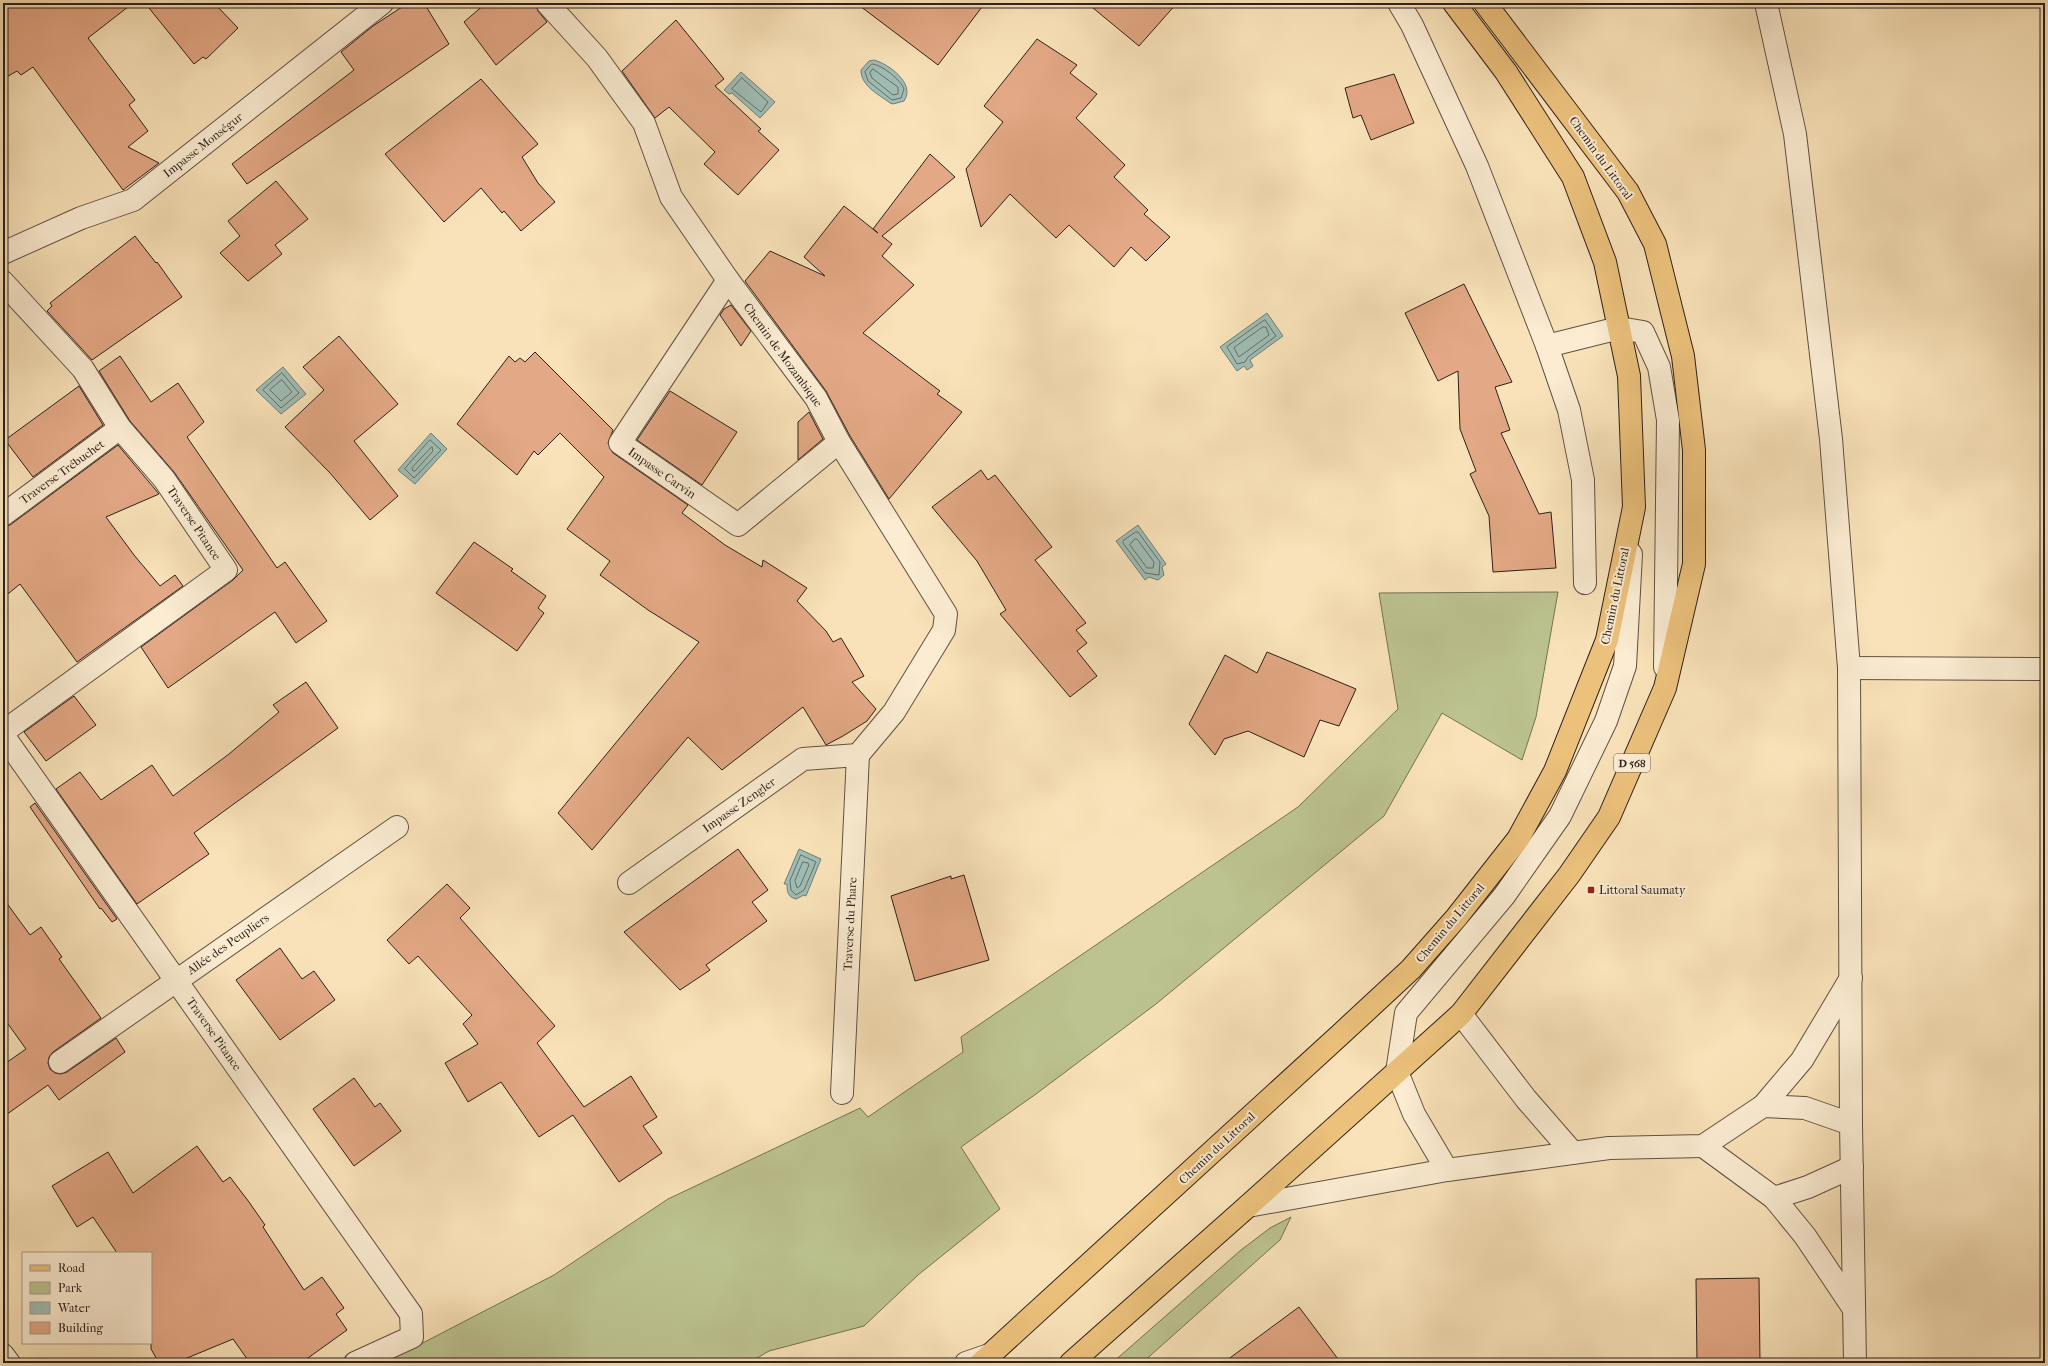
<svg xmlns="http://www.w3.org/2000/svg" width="2048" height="1366" font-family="'IM FELL French Canon',serif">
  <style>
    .green { fill: #bcc390; stroke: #747255 }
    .water { fill: #9fbdb5; stroke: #717e77 }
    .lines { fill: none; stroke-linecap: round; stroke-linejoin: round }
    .shore { stroke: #666e68; stroke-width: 1 }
    .building { fill: #e3a885; stroke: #2d201a }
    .minor-casing { stroke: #605042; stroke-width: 24 }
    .major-casing { stroke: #2d201a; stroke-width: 24 }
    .minor { stroke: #fbecd2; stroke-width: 22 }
    .major { stroke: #ecc17c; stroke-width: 22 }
    .poi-dot { fill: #8f2418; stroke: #fbecd2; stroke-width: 1.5 }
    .labels { text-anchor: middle; stroke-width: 4; stroke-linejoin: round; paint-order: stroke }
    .shield { fill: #fbecd2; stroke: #6b5d51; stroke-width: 1 }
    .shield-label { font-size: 11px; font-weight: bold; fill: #2d201a }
    .street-label { font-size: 12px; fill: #2d201a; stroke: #fbecd2 }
    .poi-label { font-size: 12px; fill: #2d201a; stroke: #fbecd2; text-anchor: start }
  </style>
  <rect width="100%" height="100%" fill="#f9e2b9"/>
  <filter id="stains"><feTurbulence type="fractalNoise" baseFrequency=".005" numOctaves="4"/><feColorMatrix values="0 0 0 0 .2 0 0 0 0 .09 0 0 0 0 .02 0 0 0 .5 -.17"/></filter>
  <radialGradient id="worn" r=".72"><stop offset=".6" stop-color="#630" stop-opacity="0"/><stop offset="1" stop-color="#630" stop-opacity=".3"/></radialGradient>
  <!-- green -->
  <g class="green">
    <path d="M1558 592 1536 717 1522 760 1442 713 1384 816 1156 1004 1036 1094 961 1147 1000 1209 918 1275 864 1326 769 1351 749 1363H384L554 1275 668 1199 860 1108 868 1117 963 1052 961 1037 1298 807 1398 709 1379 593Z"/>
    <path d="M1291 1217 1280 1240 1142 1363H1112L1241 1250 1270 1228Z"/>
  </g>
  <!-- water -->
  <g class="water">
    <path d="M874 60C889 64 916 84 904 101L893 104 890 103C878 94 861 86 861 70L869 61Z"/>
    <path d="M741 72 775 102 760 118 732 93 729 94 724 90Z"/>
    <path d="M1267 313 1283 336 1250 360 1253 366 1247 370 1244 366 1237 371 1220 347Z"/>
    <path d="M283 367 306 394 281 414 256 390Z"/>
    <path d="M431 433 447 449 415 484 398 470Z"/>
    <path d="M1138 525 1166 564 1162 567 1164 575 1158 580 1149 577 1145 580 1116 541Z"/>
    <path d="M799 849 821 859 806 896 804 895 796 899C788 897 787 892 787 884H784Z"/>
  </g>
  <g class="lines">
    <!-- shore -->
    <g class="shore">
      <path d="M872 64C881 64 901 80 904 89L901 98 892 100 868 81 865 72Z"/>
      <path d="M873 69 898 87V94L893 95 872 78 870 73Z"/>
      <path d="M742 78 768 102 761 112 732 89Z"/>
      <path d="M1265 320 1276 336 1248 357 1245 362 1237 364 1227 347Z"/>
      <path d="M1263 327H1266L1269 335 1239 357 1234 348Z"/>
      <path d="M282 373 299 393 281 408 263 390Z"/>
      <path d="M282 380 292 392 281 401 270 390Z"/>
      <path d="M430 440 441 450 414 478 405 469Z"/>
      <path d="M432 447 433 451 415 471H413L412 468Z"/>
      <path d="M1136 532H1138L1160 562 1159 575 1145 573 1123 543V541Z"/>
      <path d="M1135 539H1137L1154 562 1153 568H1147L1130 545Z"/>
      <path d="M801 855 816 862 804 890 796 895 791 890 790 881Z"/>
      <path d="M803 862 808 863 809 865 800 886 797 888 795 881Z"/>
    </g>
  </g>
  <!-- building -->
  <g class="building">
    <path d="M3 3H133L88 38 135 100 129 105 148 131 128 147 159 163 123 190 33 67 21 75 17 71 3 79Z"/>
    <path d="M145 3H214L238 28 206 59 203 57 194 64Z"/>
    <path d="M408 3H424L449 44 247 184 232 164 354 70 341 52 373 26Z"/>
    <path d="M486 3H535L538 11 547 22 496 65 464 22Z"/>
    <path d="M856 3H985L938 65Z"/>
    <path d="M1087 3H1177L1139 46Z"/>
    <path d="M676 20 724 79 715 86 761 129 758 131 779 150 738 195 704 164 715 152 669 107 655 118 622 71Z"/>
    <path d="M1037 39 1077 65 1070 73 1097 94 1076 118 1125 165 1114 177 1148 210 1144 214 1170 237 1146 261 1131 247 1114 267 1069 225 1056 238 1010 194 981 227 966 169 1003 122 984 106Z"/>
    <path d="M1394 74 1414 123 1371 140 1361 115 1353 118 1345 88Z"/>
    <path d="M481 79 538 144 522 157 538 183 555 202 521 231 504 211 502 213 481 188 444 222 385 154Z"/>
    <path d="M930 154 955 177 882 236 892 244 882 256 914 285 863 333 940 391 937 394 962 412 889 499 850 436 826 391 745 281 770 251 825 276 804 257 844 206 878 233 873 229Z"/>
    <path d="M276 181 308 219 275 245 282 254 248 281 220 253 240 236 228 221Z"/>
    <path d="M135 236 156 263 157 262 182 297 92 360 47 311 52 306 50 303Z"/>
    <path d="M1464 284 1512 382 1495 387 1510 430 1501 433 1539 514 1551 512 1556 568 1493 572 1489 516 1470 474 1476 471 1460 429 1458 371 1438 381 1405 313Z"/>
    <path d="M731 305 751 331 741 346 720 315 724 309Z"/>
    <path d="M339 336 398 404 354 441 398 496 370 520 330 473 285 427 324 390 303 367Z"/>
    <path d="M535 352 613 430 608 443 613 453 688 505 682 513 725 545 762 567 763 560 807 588 797 601 826 631 833 642 841 638 864 676 852 682 876 709 867 721 843 736 826 745 803 707 722 770 688 737 592 850 558 813 699 642 648 610 600 575 610 561 567 529 604 477 560 433 538 455 534 451 517 475 457 424 509 356 515 362 520 358 525 362Z"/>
    <path d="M120 356 151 402 178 383 204 422 187 437 277 568 285 562 327 621 296 643 275 612 168 688 141 647 233 580 243 570 174 472 130 421 99 371Z"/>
    <path d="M79 386 103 425 33 477 5 440Z"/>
    <path d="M670 391 737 432 702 485 637 440Z"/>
    <path d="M809 412 823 439 798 460V422Z"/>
    <path d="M118 445 159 494 106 517 134 555 160 586 175 575 183 586 77 662 20 584 3 598V527L10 525Z"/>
    <path d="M981 470 988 480 995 475 1052 547 1035 560 1086 623 1076 630 1087 643 1077 651 1097 676 1070 697 1000 614 1006 610 977 561 932 507Z"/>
    <path d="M474 542 513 569 511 571 546 596 538 608 544 613 517 651 436 593Z"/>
    <path d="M1267 652 1356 689 1339 726 1320 720 1304 757 1248 731 1224 739 1215 755 1189 724 1225 655 1257 673Z"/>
    <path d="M306 682 338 728 194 833 209 854 137 904 56 789 80 772 101 800 152 765 173 796 229 754 279 712 273 705Z"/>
    <path d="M74 696 96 725 46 761 24 732Z"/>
    <path d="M35 803 117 919 112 922 101 908 100 909 30 807Z"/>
    <path d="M738 849 768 890 752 902 767 921 706 965 710 970 680 990 624 932Z"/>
    <path d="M964 875 989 960 915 981 891 896 951 876V879Z"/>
    <path d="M447 884 470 908 460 918 555 1026 537 1043 584 1107 631 1076 657 1117 643 1126 662 1153 619 1182 573 1115 539 1137 501 1082 468 1102 445 1063 478 1044 463 1024 472 1015 418 956 409 964 387 940Z"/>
    <path d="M3 898 30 935 41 927 62 957 59 959 101 1018 53 1052 49 1057 48 1063 50 1069 55 1073 61 1074 67 1072 116 1038 125 1052 59 1100 48 1085 3 1117V1065L26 1049 3 1017Z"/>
    <path d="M280 948 302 979 314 971 335 1000 280 1040 236 980Z"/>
    <path d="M354 1078 375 1107 380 1103 401 1131 354 1166 313 1109Z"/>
    <path d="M197 1146 223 1182 230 1177 249 1202 265 1225 263 1227 304 1290 322 1277 344 1308 336 1314 347 1330 301 1363H250L233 1339 175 1363H159L151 1349V1253H117L93 1217 77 1227 52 1186 108 1152 133 1193Z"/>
    <path d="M1759 1278 1760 1363H1697L1696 1279Z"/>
    <path d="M1299 1307 1341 1363H1223Z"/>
  </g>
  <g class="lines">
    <defs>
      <g id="minor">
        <path d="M547 3 597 58 644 123 671 197 728 280 816 398 839 442 946 614 944 630 894 712 858 755"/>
        <path d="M1399 3 1412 25 1477 166 1547 346 1569 410 1583 480 1585 583"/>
        <path d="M1766 3 1795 134 1831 439 1849 668 1851 1124 1855 1363"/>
        <path d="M3 253 81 218 133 200 382 3"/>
        <path d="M728 280 620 443 738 525 839 442"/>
        <path d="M3 282 83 369 120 428 164 479 226 570 3 732"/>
        <path d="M1547 346 1619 328 1643 332 1659 367 1668 420 1665 667"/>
        <path d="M3 515 120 428"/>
        <path d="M1849 668 2045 669"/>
        <path d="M3 735 411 1314 412 1337 355 1363"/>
        <path d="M629 883 803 759 858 755"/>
        <path d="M1461 1014 1526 1099 1573 1153"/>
        <path d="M60 1062 397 827"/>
        <path d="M842 1093 858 755"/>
        <path d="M1763 1106 1802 1060 1851 978"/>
        <path d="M1703 1146 1774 1198 1805 1236 1854 1309"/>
        <path d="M1447 1170 1414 1114 1397 1072 1406 1013 1504 896 1560 816 1606 721 1625 666 1631 554"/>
        <path d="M1774 1198 1808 1187 1852 1167"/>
        <path d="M1248 1206 1447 1170 1609 1148 1703 1146 1763 1106 1805 1108 1851 1124"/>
        <path d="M3 1355 9 1363"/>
        <path d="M966 1363 992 1354"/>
      </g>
      <g id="major">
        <path d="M981 1363 1342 1033 1411 969 1456 918 1518 839 1555 771 1607 640 1634 507 1629 376 1605 262 1573 177 1506 72 1454 3"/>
        <path d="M1071 1363 1248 1206 1461 1014 1569 875 1609 817 1665 688 1694 564V450L1683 356 1655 244 1628 192 1485 3"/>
      </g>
    </defs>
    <!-- minor casing -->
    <use href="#minor" class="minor-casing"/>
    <!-- major casing -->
    <use href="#major" class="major-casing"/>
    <!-- minor -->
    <use href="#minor" class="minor"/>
    <!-- major -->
    <use href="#major" class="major"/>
  </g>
  <!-- markers -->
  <rect class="poi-dot" x="1587" y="886" width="8" height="8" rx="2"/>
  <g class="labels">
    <!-- shield labels -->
    <rect class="shield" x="1614" y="754" width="36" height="18" rx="3"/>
    <g class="shield-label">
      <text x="1632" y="767">D 568</text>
    </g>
    <!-- street labels -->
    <g class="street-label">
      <text transform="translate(203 145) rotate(-38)" y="4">Impasse Monségur</text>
      <text transform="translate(1601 158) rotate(54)" y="4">Chemin du Littoral</text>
      <text transform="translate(783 355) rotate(54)" y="4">Chemin de Mozambique</text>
      <text transform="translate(62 472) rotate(-36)" y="4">Traverse Trébuchet</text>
      <text transform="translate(662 473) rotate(35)" y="4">Impasse Carvin</text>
      <text transform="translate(194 523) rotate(56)" y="4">Traverse Pitance</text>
      <text transform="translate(1615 596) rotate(-78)" y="4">Chemin du Littoral</text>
      <text transform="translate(739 805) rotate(-35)" y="4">Impasse Zengler</text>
      <text transform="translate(1450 923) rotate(-50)" y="4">Chemin du Littoral</text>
      <text transform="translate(850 924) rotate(-87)" y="4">Traverse du Phare</text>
      <text transform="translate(228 944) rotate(-35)" y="4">Allée des Peupliers</text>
      <text transform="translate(214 1034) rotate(55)" y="4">Traverse Pitance</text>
      <text transform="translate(1217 1148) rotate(-43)" y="4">Chemin du Littoral</text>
    </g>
    <!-- poi labels -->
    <g class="poi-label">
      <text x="1599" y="894">Littoral Saumaty</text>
    </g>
  </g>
  <!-- margin -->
  <rect width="2048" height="1366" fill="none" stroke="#f9e2b9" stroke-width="16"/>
  <rect x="4" y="4" width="2040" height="1358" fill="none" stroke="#2d201a" stroke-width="2"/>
  <rect x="8" y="8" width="2032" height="1350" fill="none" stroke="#2d201a"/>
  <!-- legend -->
  <rect x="22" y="1252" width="130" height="92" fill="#fbecd2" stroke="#a99a88"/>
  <rect x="30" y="1265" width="20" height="6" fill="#ecc17c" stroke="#a99a88"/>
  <text x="58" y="1272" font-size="12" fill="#2d201a">Road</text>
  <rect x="30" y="1282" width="20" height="12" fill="#bcc390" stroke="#a99a88"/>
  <text x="58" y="1292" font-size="12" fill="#2d201a">Park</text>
  <rect x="30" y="1302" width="20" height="12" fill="#9fbdb5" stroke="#a99a88"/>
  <text x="58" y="1312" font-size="12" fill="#2d201a">Water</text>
  <rect x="30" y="1322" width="20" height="12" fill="#e3a885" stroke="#a99a88"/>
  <text x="58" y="1332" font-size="12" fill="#2d201a">Building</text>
  <rect width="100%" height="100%" filter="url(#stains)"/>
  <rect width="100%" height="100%" fill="url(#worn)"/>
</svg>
